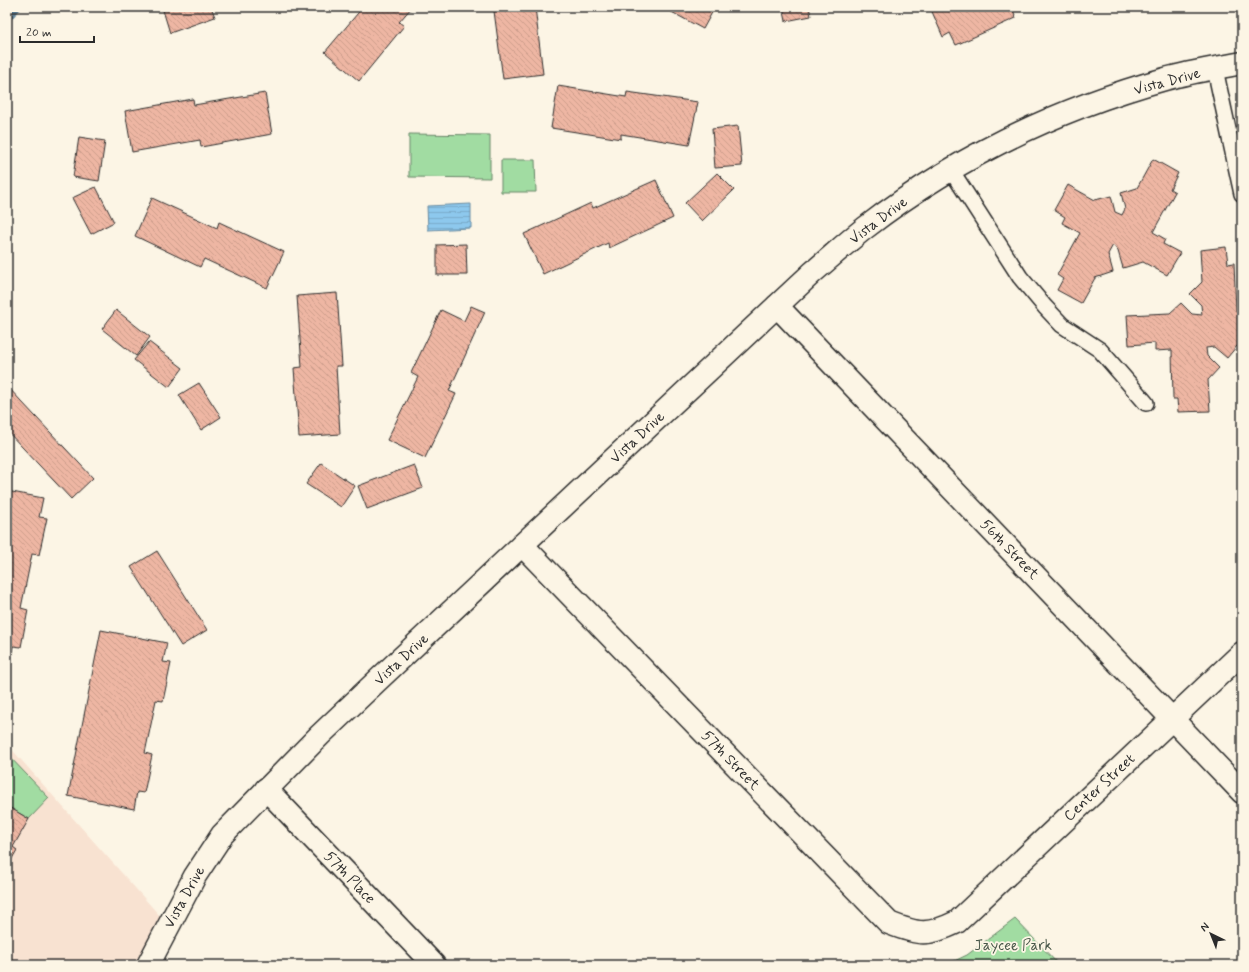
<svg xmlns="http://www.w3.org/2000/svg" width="1249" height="972" font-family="Mynerve,sans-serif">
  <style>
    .built { fill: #f8e2d1 }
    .park { fill: #a1dca2; stroke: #668466 }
    .water { fill: url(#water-rules); stroke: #66899f }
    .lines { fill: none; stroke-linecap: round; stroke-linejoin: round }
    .stream { stroke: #66899f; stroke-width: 7 }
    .building { fill: url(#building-back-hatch); stroke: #2b2b2b }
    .lane-casing { stroke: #2b2b2b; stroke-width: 18 }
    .street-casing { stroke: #2b2b2b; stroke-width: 25 }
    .secondary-casing { stroke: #2b2b2b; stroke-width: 25 }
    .lane { stroke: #fcf5e5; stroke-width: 15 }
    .street { stroke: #fcf5e5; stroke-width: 22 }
    .secondary { stroke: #fcf5e5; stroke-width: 22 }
    .labels { text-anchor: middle; stroke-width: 3.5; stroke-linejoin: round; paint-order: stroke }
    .street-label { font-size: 15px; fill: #2b2b2b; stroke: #fcf5e5 }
    .park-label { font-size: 15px; fill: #485749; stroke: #fcf5e5 }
  </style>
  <defs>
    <pattern id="water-rules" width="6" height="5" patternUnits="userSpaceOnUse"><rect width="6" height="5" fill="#8dc8ed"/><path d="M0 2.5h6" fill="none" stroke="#7aaccb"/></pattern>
    <pattern id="building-back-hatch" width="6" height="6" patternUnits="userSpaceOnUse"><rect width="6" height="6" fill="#eeb6a3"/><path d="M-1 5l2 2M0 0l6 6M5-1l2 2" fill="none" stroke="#cc9d8c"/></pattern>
  </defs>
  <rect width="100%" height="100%" fill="#fcf5e5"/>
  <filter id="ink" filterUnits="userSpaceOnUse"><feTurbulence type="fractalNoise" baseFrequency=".025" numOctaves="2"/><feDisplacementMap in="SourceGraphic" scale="8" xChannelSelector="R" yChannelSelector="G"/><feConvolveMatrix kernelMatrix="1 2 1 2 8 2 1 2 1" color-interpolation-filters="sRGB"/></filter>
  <g filter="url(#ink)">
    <!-- built -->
    <path class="built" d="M7 744 168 925 148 965H7Z"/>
    <!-- park -->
    <g class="park">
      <path d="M409 134 490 135V178L409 177Z"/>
      <path d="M501 160H535L536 192H501Z"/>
      <path d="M7 754 49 798 29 819 7 806Z"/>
      <path d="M1015 919 1059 965H946L967 955Z"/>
    </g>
    <!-- water -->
    <path class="water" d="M471 204V228L428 230 427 206Z"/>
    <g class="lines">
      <!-- stream -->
      <path class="stream" d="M7 19 18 7"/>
    </g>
    <!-- building -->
    <g class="building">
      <path d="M162 7H211L215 17 170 33Z"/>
      <path d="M363 7H412L399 22 404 26 359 81 325 52Z"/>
      <path d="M500 7H535L543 74 503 79 494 11 501 10Z"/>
      <path d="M667 7H715L703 29 666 9Z"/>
      <path d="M783 7H809L811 16 786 21Z"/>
      <path d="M930 7H1012L1016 18 956 45 950 33 943 37Z"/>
      <path d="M558 86 626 97 627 92 698 102 689 145 621 134V139L551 128Z"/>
      <path d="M265 93 272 134 201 147 200 140 132 152 125 111 193 99 194 105Z"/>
      <path d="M738 126 742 166 715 168 712 129Z"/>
      <path d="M79 137 105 141 99 181 73 177Z"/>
      <path d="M1153 159 1178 173 1170 189 1175 192 1153 232 1165 239 1163 244 1180 253 1167 275 1143 262 1123 268 1118 251 1113 245 1108 254 1113 272 1095 278 1081 303 1057 290 1063 279 1057 275 1080 233 1062 223 1065 217 1054 210 1068 185 1095 200 1111 196 1115 212 1122 215 1125 209 1121 193 1137 188Z"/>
      <path d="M717 173 734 190 702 221 685 203Z"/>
      <path d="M656 180 673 218 609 248 608 243 543 274 524 234 591 203 593 208Z"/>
      <path d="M96 187 114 222 91 234 72 198Z"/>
      <path d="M152 198 217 228 219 222 284 252 267 288 204 259 200 267 135 236Z"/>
      <path d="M466 244 467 275H437V245Z"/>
      <path d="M1226 247 1228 264 1234 263 1236 311 1242 310V346H1237L1227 358 1214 347 1206 348 1207 356 1219 368 1208 380 1210 411 1178 412 1177 399H1173L1172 350 1155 351V343L1129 345 1127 315 1170 313 1181 303 1192 314 1202 315 1201 305 1190 294 1202 282 1200 250Z"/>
      <path d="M337 293 342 366H336L340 434 299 437 294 368 302 367 297 296Z"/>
      <path d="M471 306 485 312 449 391 456 394 425 458 387 440 418 377 411 373 441 310 464 321Z"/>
      <path d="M116 310 150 337 136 356 102 329Z"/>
      <path d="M149 342 183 368 169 387 134 360Z"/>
      <path d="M199 383 221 417 201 430 179 395Z"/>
      <path d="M7 386 93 478 71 499 7 431Z"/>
      <path d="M321 463 355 486 341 507 306 484Z"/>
      <path d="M414 465 423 488 367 509 358 486Z"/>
      <path d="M7 491 43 498 39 517 47 518 39 555 32 554 21 608 28 610 21 647 13 646 10 663 7 662Z"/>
      <path d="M157 551 207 630 181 646 131 567Z"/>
      <path d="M101 630 167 643 163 662 171 663 163 701 156 700 145 753 152 755 144 793 137 792 134 809 68 796Z"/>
      <path d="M7 806 29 819 13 847 17 850 10 862 7 860Z"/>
    </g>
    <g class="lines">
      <defs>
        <g id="lane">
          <path d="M1215 69 1242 194"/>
          <path d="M951 170 1020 277 1045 307 1062 325 1100 350 1146 403"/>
        </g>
        <g id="street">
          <path d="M777 306 1242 792"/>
          <path d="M522 545 889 923C919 935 928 936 957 922L1242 653"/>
          <path d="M266 789 434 965"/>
        </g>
        <path id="secondary" d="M148 965 195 876 222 835 320 735 378 680 812 273C830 258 847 242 865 228 954 159 1057 109 1165 79 1190 72 1216 68 1242 63"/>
      </defs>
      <!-- lane casing -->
      <use href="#lane" class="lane-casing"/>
      <!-- street casing -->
      <use href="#street" class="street-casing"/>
      <!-- secondary casing -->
      <use href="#secondary" class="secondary-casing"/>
      <!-- lane -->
      <use href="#lane" class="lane"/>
      <!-- street -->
      <use href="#street" class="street"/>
      <!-- secondary -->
      <use href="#secondary" class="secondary"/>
    </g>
  </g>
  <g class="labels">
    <!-- street labels -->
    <g class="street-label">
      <text transform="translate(1167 81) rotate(-15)" y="5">Vista Drive</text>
      <text transform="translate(878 220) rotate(-37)" y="5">Vista Drive</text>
      <text transform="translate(637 437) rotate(-43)" y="5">Vista Drive</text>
      <text transform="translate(1010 549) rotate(46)" y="5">56th Street</text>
      <text transform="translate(401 659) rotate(-43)" y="5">Vista Drive</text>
      <text transform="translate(731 760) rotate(46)" y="5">57th Street</text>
      <text transform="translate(1099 787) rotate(-43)" y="5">Center Street</text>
      <text transform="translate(350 877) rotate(46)" y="5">57th Place</text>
      <text transform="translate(184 897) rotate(-61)" y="5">Vista Drive</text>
    </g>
    <!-- park labels -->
    <g class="park-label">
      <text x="1013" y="950">Jaycee Park</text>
    </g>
  </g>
  <!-- margin -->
  <rect width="1249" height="972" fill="none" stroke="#fcf5e5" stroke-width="24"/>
  <rect x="12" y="12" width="1225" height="948" fill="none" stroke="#2b2b2b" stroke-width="1.5" filter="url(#ink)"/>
  <!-- north arrow -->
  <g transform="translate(1211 934) rotate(317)" stroke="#fcf5e5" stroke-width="3" paint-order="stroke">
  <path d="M0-3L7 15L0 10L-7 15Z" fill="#2b2b2b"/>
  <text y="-6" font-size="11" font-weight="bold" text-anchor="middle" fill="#2b2b2b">N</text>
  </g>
  <!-- scale -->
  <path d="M20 36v6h74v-6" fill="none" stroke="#2b2b2b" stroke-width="2"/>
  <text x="26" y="36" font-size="12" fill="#2b2b2b" stroke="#fcf5e5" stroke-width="3" paint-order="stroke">20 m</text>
</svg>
